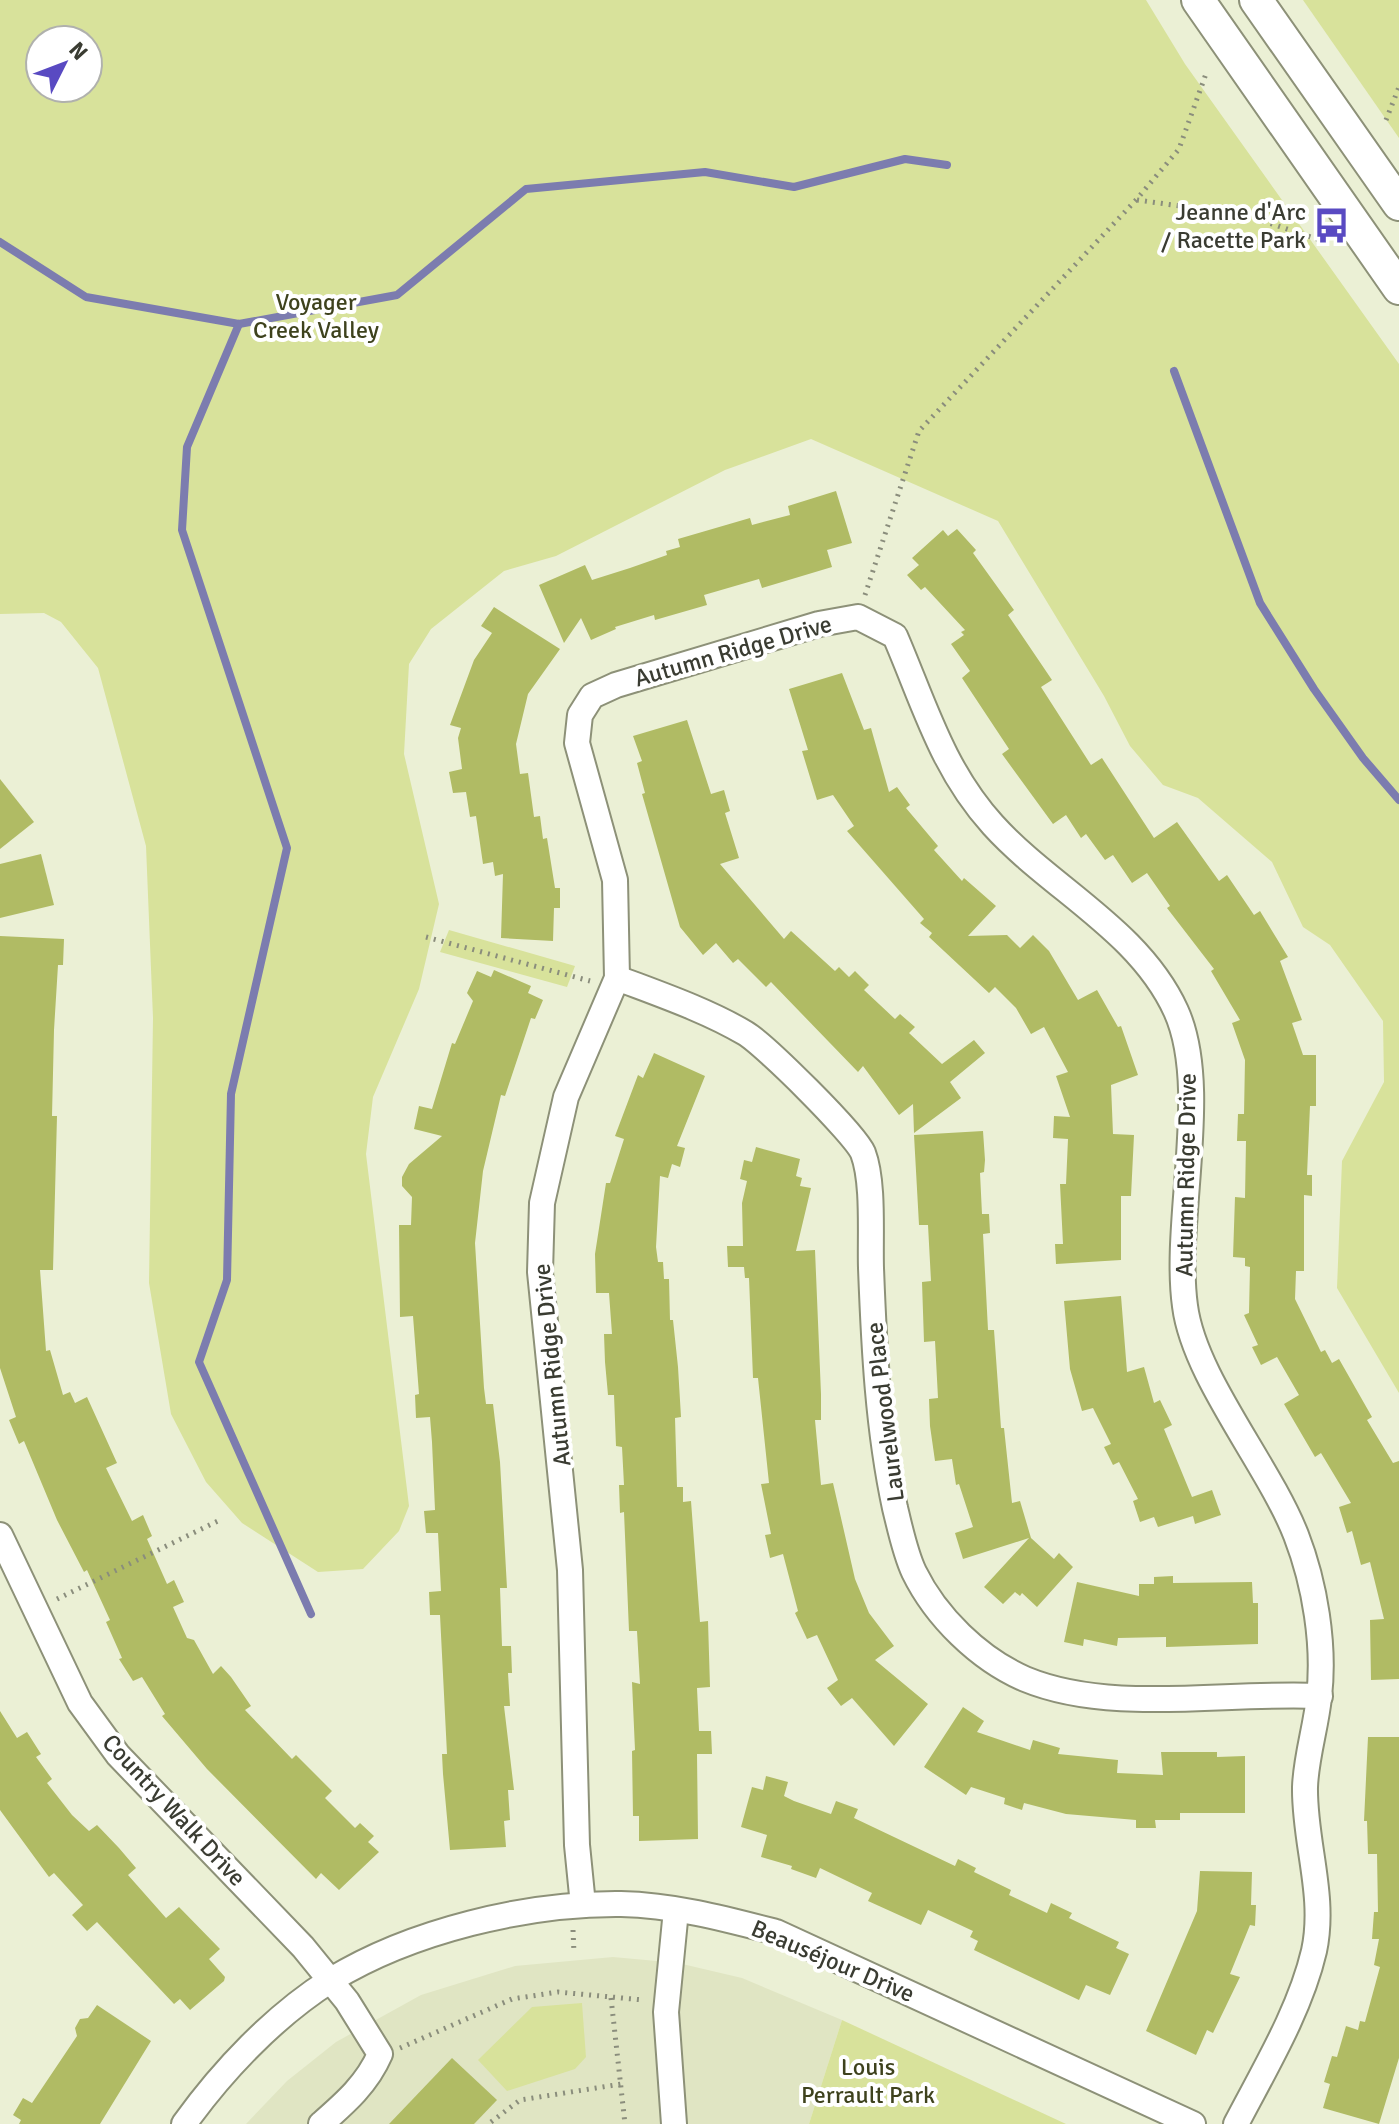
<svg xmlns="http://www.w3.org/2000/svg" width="1399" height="2124" font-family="Signika,sans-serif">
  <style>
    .built { fill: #e0e5c3 }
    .green { fill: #d8e29b; fill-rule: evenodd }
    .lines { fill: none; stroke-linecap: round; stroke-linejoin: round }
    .stream { stroke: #7c7caf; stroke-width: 8 }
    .building { fill: #b0bb64 }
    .minor-casing { stroke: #8d9178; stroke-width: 28 }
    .major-casing { stroke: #8d9178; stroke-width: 36 }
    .path { stroke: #8a8d7c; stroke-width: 5; stroke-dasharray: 2 6; stroke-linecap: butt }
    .minor { stroke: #fff; stroke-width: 24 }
    .major { stroke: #fff; stroke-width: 32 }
    .labels { text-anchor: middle; stroke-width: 8; stroke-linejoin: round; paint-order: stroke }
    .poi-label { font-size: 24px; fill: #3a3c32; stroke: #fff; text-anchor: end }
    .park-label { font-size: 24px; fill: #3e421d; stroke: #fff }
    .street-label { font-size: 24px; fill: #3a3c32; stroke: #fff }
  </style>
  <rect width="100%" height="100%" fill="#ebf0d5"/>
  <!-- built -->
  <path class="built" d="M613 1957 678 1963 742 1978 842 2020 809 2124H246L287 2081 336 2042 421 1995 515 1966Z"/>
  <!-- green -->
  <g class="green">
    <path d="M0 0H1146L1185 64 1399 364V1393L1337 1288 1342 1161 1384 1082 1383 1021 1330 945 1303 927 1272 862 1198 798 1163 785 1130 746 1104 696 998 521 811 439 725 470 556 556 504 571 431 629 409 664 404 754 439 904 419 989 373 1097 366 1154 409 1506 399 1531 363 1569 318 1572 242 1523 206 1482 171 1414 149 1283 153 1018 146 846 98 668 61 622 44 613 0 614ZM40 40H88V88H40Z"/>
    <path d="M1303 0H1399V138Z"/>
    <path d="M449 930 575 966 567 987 440 952Z"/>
    <path d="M582 2003 586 2057 575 2069 507 2091 478 2060 532 2007Z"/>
    <path d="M842 2020 1066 2124H809Z"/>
  </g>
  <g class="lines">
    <!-- stream -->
    <g class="stream">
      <path d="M0 242 86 297 239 324 397 295 526 189 705 172 794 187 905 159 947 165"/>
      <path d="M239 324 187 447 182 530 287 848 231 1094 227 1280 199 1362 311 1614"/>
      <path d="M1174 371 1260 603 1314 689 1363 758 1399 800"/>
    </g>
  </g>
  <!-- building -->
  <g class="building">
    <path d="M836 491 852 543 827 550 832 567 762 588 759 579 704 595 707 605 655 620 654 615 615 627 616 629 591 640 581 618 564 643 539 585 585 565 592 580 630 568 667 555 666 551 680 547 678 539 750 518 752 525 790 515 788 506Z"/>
    <path d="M957 529 976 550 973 553 1014 610 1008 615 1052 680 1041 687 1091 765 1102 758 1154 838 1177 822 1219 881 1227 875 1254 915 1260 911 1288 957 1280 961 1302 1020 1292 1023 1303 1055H1316V1106H1310L1307 1175H1312V1196L1304 1195V1271H1296L1295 1299 1321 1352 1325 1350 1332 1363 1339 1359 1372 1417 1367 1420 1393 1463 1399 1461V1679L1371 1680 1370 1620 1384 1619 1370 1562 1361 1565 1352 1531 1347 1533 1339 1507 1351 1503 1321 1453 1315 1457 1284 1404 1299 1395 1277 1357 1261 1365 1252 1347 1258 1345 1244 1315 1249 1313 1250 1267 1245 1266V1258L1233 1257 1235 1197 1245 1198 1246 1141H1237L1238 1114H1244L1245 1060 1232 1023 1240 1020 1211 971 1214 969 1167 908 1170 906 1147 873 1132 883 1113 855 1105 860 1086 834 1081 838 1066 815 1053 824 1002 754 1009 749 962 678 970 671 951 644 964 635 961 632 965 630 925 587 921 590 907 575 919 565 912 558 943 530 948 536Z"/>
    <path d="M494 607 560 649 528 694 516 744 520 774 528 773 534 817 540 816 543 839 547 838 555 888H560V908H554L553 941 501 938 503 874 495 876 493 862 483 864 476 816 470 817 466 792 453 793 449 772 462 769 458 738 461 728 450 725 474 660 492 633 481 626Z"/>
    <path d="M842 673 864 730 871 728 889 792 897 787 910 805 906 808 938 846 934 850 962 881 964 878 996 906 968 936 1007 935 1020 948 1033 935 1049 951 1078 1000 1097 990 1118 1027 1121 1026 1138 1075 1111 1085 1113 1134 1134 1135 1131 1196H1121V1260L1056 1264 1055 1244H1063L1060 1184H1066L1068 1139 1053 1138 1054 1116 1070 1117 1056 1076 1068 1072 1044 1027 1031 1034 1016 1008 995 987 989 993 929 937 932 933 920 923 924 919 847 831 854 826 833 795 817 800 802 751 808 750 789 689Z"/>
    <path d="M687 720 711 794 724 790 730 811 725 813 739 858 720 864 784 939 791 931 835 971 839 967 849 977 855 971 869 985 864 990 895 1019 900 1014 915 1027 909 1033 942 1064 974 1040 985 1053 950 1082 961 1098 914 1133 913 1104 899 1115 863 1066 858 1072 771 982 766 987 738 959 733 963 716 943 703 955 680 927 642 794 645 793 637 763 642 761 633 736Z"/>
    <path d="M0 779 34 822 0 849Z"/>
    <path d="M41 854 54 905 0 918V864Z"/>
    <path d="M0 936 64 939 63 965H58L54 1030 52 1116H57L53 1270H40L46 1351 50 1350 63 1395 70 1392 75 1403 87 1397 117 1463 106 1468 132 1521 143 1515 152 1536 147 1539 167 1584 174 1580 184 1602 173 1607 187 1638 194 1640 213 1674 221 1666 231 1677 251 1706 245 1710 292 1759 296 1755 332 1791 325 1798 355 1828 360 1823 374 1836 368 1842 379 1852 339 1890 321 1873 316 1879 207 1769 162 1716 165 1714 142 1677 133 1681 119 1659 122 1658 106 1622 110 1620 87 1570 84 1572 57 1520 24 1441 19 1444 9 1420 16 1417 0 1368Z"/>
    <path d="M494 970 531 986 528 993 543 1000 535 1019 531 1018 505 1096 501 1095 483 1171 475 1243 484 1388 486 1404H493L500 1462 507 1588H500L502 1646H511L512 1673H508L510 1706H504L514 1790H508L510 1820 504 1821 506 1847 450 1850 443 1774 442 1754H447L440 1615H430L429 1592 441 1591 438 1533H426L424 1511 435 1510 432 1442 430 1417 416 1418 415 1395 419 1394 413 1316 400 1317 399 1225H411L412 1197 402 1186V1177L409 1164 442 1136 414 1129 419 1106 432 1109 452 1043 455 1044 473 1001 467 993 477 971 491 977Z"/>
    <path d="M654 1053 705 1076 677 1146 685 1148 680 1167 672 1164 668 1178 660 1176 656 1247 658 1262H663L664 1279H669L670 1320H673L678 1367 681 1417 675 1418 677 1487H683V1502L691 1501 700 1622 708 1621 710 1687 697 1688 699 1731H711L712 1754H697L698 1839 639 1841V1816H633L632 1751 635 1750 632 1682 640 1684 637 1631H629L624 1512 620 1513 619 1485H624L622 1447 616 1446 614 1395H608L605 1362 604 1334H612L609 1293H596L595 1254 606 1183H610L624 1139 615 1136 638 1075 643 1078Z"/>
    <path d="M983 1131 985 1160 984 1172 980 1173 982 1214H989L990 1233 983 1234 988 1330H994L1001 1428H1004L1012 1503 1020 1501 1031 1538 1054 1559 1059 1553 1073 1567 1037 1607 1022 1593 1020 1596 1015 1592 1003 1604 984 1587 1029 1538 963 1559 955 1533 973 1527 959 1484 956 1485 952 1459 935 1461 930 1426 929 1399 938 1398 935 1341 924 1342 922 1282 931 1281 928 1225H919L914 1135Z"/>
    <path d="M756 1147 800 1159 796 1176 802 1178 800 1186 811 1188 796 1251 815 1250 821 1394V1420H815L821 1485 833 1483 855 1579 869 1613 894 1646 875 1660 928 1704 894 1746 852 1698 841 1706 827 1688 838 1680 817 1635 807 1639 795 1613 798 1611 783 1554 770 1558 765 1535 771 1534 761 1484 769 1483 758 1378H753L749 1278H745L744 1267H728L727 1246H743L742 1203 747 1181 740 1179 744 1160 752 1162Z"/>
    <path d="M1121 1296 1127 1372 1144 1367 1154 1403 1160 1400 1172 1425 1164 1429 1192 1497 1212 1490 1221 1515 1195 1524 1193 1516 1158 1527 1154 1517 1140 1522 1133 1501 1138 1499 1119 1462 1113 1465 1104 1447 1111 1444 1093 1408 1082 1411 1070 1369 1064 1301Z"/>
    <path d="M1173 1576V1583L1252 1582 1253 1603H1258V1644L1166 1647V1637L1118 1638 1117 1646 1084 1639 1083 1646 1064 1642 1077 1582 1139 1596V1584H1154V1577Z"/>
    <path d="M963 1707 984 1721 977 1732 1030 1750 1033 1740 1060 1748 1058 1754 1118 1760 1117 1773 1163 1775 1161 1752H1217V1757L1245 1756V1813H1180V1820H1155L1156 1828H1136V1820L1066 1814 1024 1803 1022 1810 1004 1804 1005 1798 971 1787 966 1795 924 1767Z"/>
    <path d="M0 1711 17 1738 27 1732 41 1754 36 1757 52 1779 47 1783 72 1815 89 1831 97 1825 119 1848 136 1868 128 1875 166 1918 179 1907 220 1949 209 1959 225 1977 224 1981 190 2010 180 1999 174 2004 97 1922 87 1931 72 1915 83 1905 54 1873 49 1877 0 1810Z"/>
    <path d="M1368 1737H1399V2058L1379 2124 1323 2108 1330 2084 1324 2082 1332 2056 1337 2057 1346 2026 1358 2030 1360 2021 1365 2022 1380 1967 1374 1965 1379 1939H1372L1374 1912H1378L1377 1854H1368L1367 1821H1364Z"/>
    <path d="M766 1776 788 1782 784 1796 794 1801 831 1814 836 1801 858 1809 854 1818 955 1866 958 1859 976 1868 974 1872 1011 1890 1009 1895 1047 1913 1051 1903 1072 1913 1069 1918 1119 1942 1116 1948 1129 1954 1110 1995 1086 1985 1079 2000 974 1950 978 1941 970 1937 973 1931 928 1910 921 1925 868 1901 872 1893 820 1868 816 1878 791 1869 792 1866 761 1857 767 1835 741 1827 752 1787 763 1790Z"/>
    <path d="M1200 1871 1252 1872 1251 1905H1256L1255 1926 1250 1925 1230 1974 1240 1977 1213 2033 1207 2030 1196 2055 1146 2031 1197 1911Z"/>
    <path d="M97 2005 151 2041 100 2124H19L21 2120 13 2115 23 2098 32 2103 77 2036 75 2028 80 2019 88 2018Z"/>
    <path d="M452 2058 497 2100 474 2124H389Z"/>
  </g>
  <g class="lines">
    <defs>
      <g id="minor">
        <path d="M617 978C659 994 706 1010 745 1033 764 1044 855 1134 863 1153 874 1182 870 1235 871 1268 874 1348 878 1429 895 1508 900 1528 905 1553 914 1572 936 1617 979 1659 1025 1679 1112 1715 1227 1691 1320 1696"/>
        <path d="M0 1535 80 1703 118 1755 303 1947 347 2001 380 2054C367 2084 345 2103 321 2124"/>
        <path d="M583 1905 577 1845 570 1570 540 1272 542 1203 566 1097 617 978 615 880 577 743 580 715 592 696 616 685 819 624 858 617 895 636C924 703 942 769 993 825 1051 889 1139 930 1176 1011 1211 1088 1173 1221 1185 1306 1194 1377 1268 1464 1296 1535 1315 1584 1325 1645 1319 1697 1316 1727 1306 1757 1305 1787 1304 1842 1326 1896 1314 1951 1300 2011 1264 2070 1236 2124"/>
        <path d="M184 2124C223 2070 274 2016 331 1980 411 1931 527 1903 621 1904 674 1905 726 1919 776 1932L1193 2124"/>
        <path d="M674 2124 666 2012 676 1910"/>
      </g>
      <g id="major">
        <path d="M1198 0 1399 288"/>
        <path d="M1256 0 1399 204"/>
      </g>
    </defs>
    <!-- minor casing -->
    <use href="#minor" class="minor-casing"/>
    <!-- major casing -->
    <use href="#major" class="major-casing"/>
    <!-- path -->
    <g class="path">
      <path d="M1386 120 1399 87"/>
      <path d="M1137 200 1245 215 1323 241"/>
      <path d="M865 595 919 431 1136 200 1179 149 1207 71"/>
      <path d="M426 937 590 981"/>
      <path d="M57 1599 220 1520"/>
      <path d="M573 1930 574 1953"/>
      <path d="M611 1998 625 2124"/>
      <path d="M400 2048 512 1999 558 1992 643 2000"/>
      <path d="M491 2122 520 2100 621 2084"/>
    </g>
    <!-- minor -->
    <use href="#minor" class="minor"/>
    <!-- major -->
    <use href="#major" class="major"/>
  </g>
  <!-- icons -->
  <defs>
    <symbol id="bus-bare" viewBox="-9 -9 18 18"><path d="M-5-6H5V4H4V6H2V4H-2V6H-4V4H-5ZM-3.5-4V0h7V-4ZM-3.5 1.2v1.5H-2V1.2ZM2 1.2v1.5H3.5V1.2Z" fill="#594ac2" stroke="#fff" stroke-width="2.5" paint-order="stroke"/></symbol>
  </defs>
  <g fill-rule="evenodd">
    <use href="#bus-bare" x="1306" y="200" width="51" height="51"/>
  </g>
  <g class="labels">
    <!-- poi labels -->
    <g class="poi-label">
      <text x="1306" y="220">Jeanne d'Arc<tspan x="1306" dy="28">/ Racette Park</tspan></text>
    </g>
    <!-- park labels -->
    <g class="park-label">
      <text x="316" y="310">Voyager<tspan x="316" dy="28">Creek Valley</tspan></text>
      <text x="868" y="2075">Louis<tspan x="868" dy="28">Perrault Park</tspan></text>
    </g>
    <!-- street labels -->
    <g class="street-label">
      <text transform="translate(733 651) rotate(-16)" y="8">Autumn Ridge Drive</text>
      <text transform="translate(1186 1175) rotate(-89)" y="8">Autumn Ridge Drive</text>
      <text transform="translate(552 1365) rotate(-96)" y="8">Autumn Ridge Drive</text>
      <text transform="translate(885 1412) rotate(-97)" y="8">Laurelwood Place</text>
      <text transform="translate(174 1810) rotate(47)" y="8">Country Walk Drive</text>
      <text transform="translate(833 1961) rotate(23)" y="8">Beauséjour Drive</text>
    </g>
  </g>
  <!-- north arrow -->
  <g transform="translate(64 64) rotate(48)"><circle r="38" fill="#ffffff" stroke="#b0b1ad" stroke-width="2"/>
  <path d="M0-6L14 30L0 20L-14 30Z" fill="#594ac2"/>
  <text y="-12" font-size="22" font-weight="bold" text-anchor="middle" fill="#3a3c32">N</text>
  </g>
</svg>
